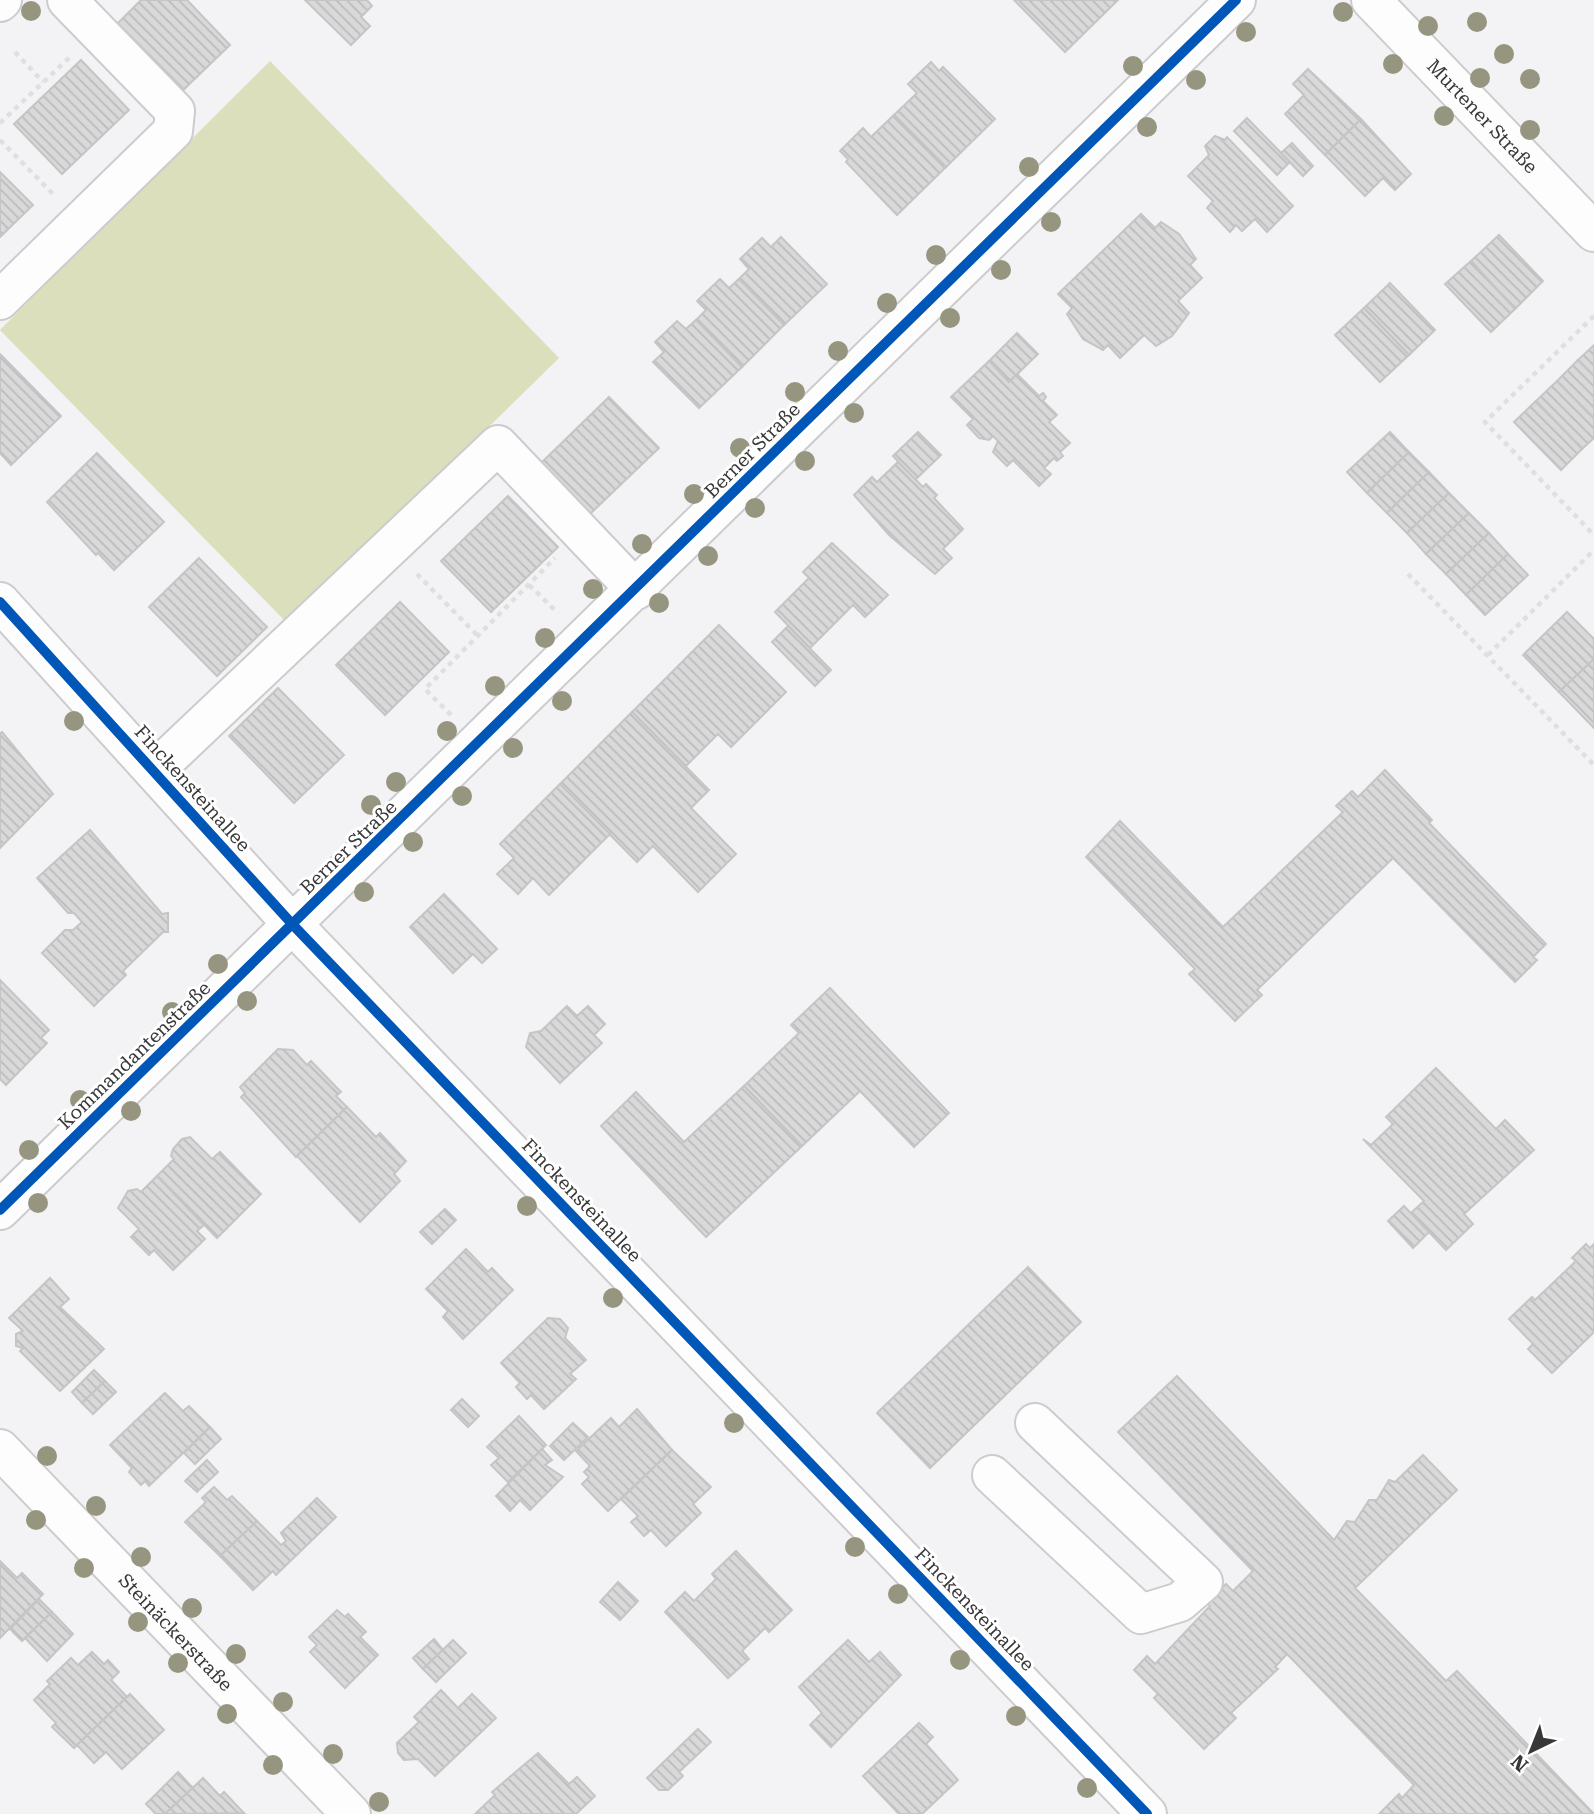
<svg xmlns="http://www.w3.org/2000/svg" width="1594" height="1814" font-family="'Roboto Serif',serif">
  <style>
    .green { fill: #dcdfbb }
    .building { fill: url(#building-back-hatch); stroke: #c6c5c6; stroke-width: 2 }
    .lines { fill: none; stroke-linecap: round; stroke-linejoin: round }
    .minor-casing { stroke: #ccccce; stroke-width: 42 }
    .path { stroke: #dfdee0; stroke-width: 4.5; stroke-dasharray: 5 5; stroke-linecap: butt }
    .minor { stroke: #fdfdfd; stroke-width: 38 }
    .cycleway-casing { stroke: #fff; stroke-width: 15 }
    .cycleway { stroke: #0057b8; stroke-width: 10 }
    .tree { fill: #969680 }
    .labels { text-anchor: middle; stroke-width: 6; stroke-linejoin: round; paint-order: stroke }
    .street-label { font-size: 19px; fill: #383839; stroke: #fff }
  </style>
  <defs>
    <pattern id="building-back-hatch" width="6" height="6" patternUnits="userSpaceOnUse" patternTransform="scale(1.75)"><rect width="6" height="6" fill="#dad9da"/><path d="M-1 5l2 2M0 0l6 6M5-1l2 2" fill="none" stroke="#bcbbbc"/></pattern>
  </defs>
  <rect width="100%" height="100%" fill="#f3f2f4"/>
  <!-- green -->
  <path class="green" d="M270 61 559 358 288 624 0 330Z"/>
  <!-- building -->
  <g class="building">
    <path d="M141 0H187L230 45 179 94 114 27Z"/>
    <path d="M305 0H367L372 6 361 17 370 26 351 45Z"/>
    <path d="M1014 0H1118L1065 52Z"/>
    <path d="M81 60 129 110 62 174 14 124Z"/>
    <path d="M931 62 939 71 943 67 995 119 946 167 894 115 917 93 908 84Z"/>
    <path d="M1308 69 1361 119 1325 155 1285 114 1304 95 1293 84Z"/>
    <path d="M894 115 946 167 897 215 846 162 848 159 840 151 863 128 871 137Z"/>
    <path d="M1247 118 1290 162 1277 175 1234 131Z"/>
    <path d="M1361 119 1411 174 1395 190 1383 178 1365 196 1325 155Z"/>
    <path d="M1215 136 1225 140 1227 137 1293 206 1267 232 1255 219 1242 231 1236 225 1230 232 1207 208 1213 201 1188 176 1209 155 1205 146Z"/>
    <path d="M1292 143 1313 166 1303 176 1281 153Z"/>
    <path d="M0 172 33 205 0 237Z"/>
    <path d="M1141 214 1155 228 1161 222 1179 234 1196 259 1190 265 1202 278 1178 301 1189 313 1172 336 1156 346 1144 335 1120 358 1108 345 1103 350 1083 339 1067 314 1072 308 1058 294Z"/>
    <path d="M1499 235 1543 281 1515 309 1471 261Z"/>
    <path d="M781 237 827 284 784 325 739 279 749 269 740 259 762 238 771 247Z"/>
    <path d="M1471 261 1515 309 1491 332 1445 284Z"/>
    <path d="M720 279 729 288 739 279 784 325 742 367 696 320 706 310 697 301Z"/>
    <path d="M1390 283 1435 330 1409 355 1364 308Z"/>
    <path d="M1364 308 1409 355 1380 382 1335 335Z"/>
    <path d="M696 320 742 367 699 408 653 362 664 352 655 342 677 321 686 329Z"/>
    <path d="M1017 333 1038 354 1009 382 989 361Z"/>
    <path d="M1594 345V376L1578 360Z"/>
    <path d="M0 354 61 416 11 465 0 453Z"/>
    <path d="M1578 360 1594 376V419L1557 381Z"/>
    <path d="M989 361 1009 382 1017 374 1039 396 1043 393 1046 397 1043 401 1057 415 1049 422 1070 443 1060 452 1063 456 1057 461 1054 458 1044 468 1051 474 1039 486 1013 460 1007 466 993 452 998 441 993 436 989 440 979 438 967 425 973 419 951 397Z"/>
    <path d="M1557 381 1594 419V438L1582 449 1536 401Z"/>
    <path d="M609 397 659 448 590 514 541 463Z"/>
    <path d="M1536 401 1582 449 1561 470 1514 422Z"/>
    <path d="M918 432 941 455 915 480 893 456Z"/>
    <path d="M1390 432 1409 452 1367 493 1347 472Z"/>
    <path d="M1409 452 1429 472 1387 513 1367 493Z"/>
    <path d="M97 453 164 522 114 570 98 553 96 555 47 502Z"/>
    <path d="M898 462 923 487 926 484 937 495 934 498 963 529 943 549 952 558 935 574 889 535 854 495 872 477 877 482Z"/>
    <path d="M1429 472 1449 493 1407 533 1387 513Z"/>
    <path d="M1449 493 1469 513 1426 554 1407 533Z"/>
    <path d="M508 496 558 547 491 612 441 561Z"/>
    <path d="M1469 513 1489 533 1446 574 1426 554Z"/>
    <path d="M1489 533 1508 554 1466 595 1446 574Z"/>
    <path d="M832 543 888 595 865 617 853 605 810 648 775 612 809 578 803 572Z"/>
    <path d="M1508 554 1528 575 1485 615 1466 595Z"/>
    <path d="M199 558 267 627 217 676 149 607Z"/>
    <path d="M400 602 449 652 385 715 336 665Z"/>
    <path d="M1567 612 1594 639V659L1559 692 1523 655Z"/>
    <path d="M719 625 786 692 731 747 718 734 686 766 632 712Z"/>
    <path d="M788 626 831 670 815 686 772 642Z"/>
    <path d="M1594 659V728L1559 692Z"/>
    <path d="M278 688 344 755 294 803 229 736Z"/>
    <path d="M632 712 709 790 691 808 736 854 698 892 653 846 637 862 560 784Z"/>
    <path d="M2 732 53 794 0 848V734Z"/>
    <path d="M1385 770 1432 820 1429 823 1546 944 1533 957 1537 960 1515 982 1393 858 1257 990 1262 995 1235 1021 1189 974 1195 969 1086 857 1120 821 1223 927 1343 812 1336 806 1352 791 1358 797Z"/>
    <path d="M560 784 610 834 549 895 533 878 518 894 497 874 514 858 500 844Z"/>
    <path d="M90 830 162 914 168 913V932H163L123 971 126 975 94 1006 42 953 65 930H73L82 922 74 913H68L37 878Z"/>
    <path d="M444 894 497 949 482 963 473 954 453 973 410 927Z"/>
    <path d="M0 980 49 1030 41 1038 47 1043 6 1085 0 1079Z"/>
    <path d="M830 988 949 1113 914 1147 860 1091 802 1146 744 1086 799 1033 791 1025Z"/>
    <path d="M567 1006 577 1016 588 1006 605 1024 594 1035 602 1043 560 1083 526 1047 530 1033 541 1031Z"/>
    <path d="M278 1049 293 1050 307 1065 311 1061 341 1092 336 1096 347 1107 296 1157 241 1097 245 1093 240 1087Z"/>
    <path d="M1436 1068 1496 1129 1505 1120 1534 1150 1464 1214 1473 1224 1446 1250 1411 1213 1424 1201 1363 1139 1371 1145 1393 1124 1386 1117Z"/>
    <path d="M744 1086 802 1146 706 1237 601 1126 636 1092 684 1142Z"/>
    <path d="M347 1107 376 1137 380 1133 406 1161 394 1174 400 1181 360 1222 297 1156Z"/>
    <path d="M190 1137 212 1159 220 1152 261 1194 217 1238 157 1176 174 1159 171 1156 173 1149 182 1139Z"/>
    <path d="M157 1176 204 1225 197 1231 205 1239 173 1270 154 1250 149 1255 131 1237 139 1229 118 1208 128 1191 137 1189 141 1192Z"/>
    <path d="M1404 1206 1429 1232 1413 1248 1388 1221Z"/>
    <path d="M445 1209 456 1220 432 1244 420 1232Z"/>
    <path d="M1586 1244 1590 1248 1594 1244V1332L1552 1373 1528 1349 1533 1344 1509 1319 1532 1297 1535 1300 1576 1261 1572 1258Z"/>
    <path d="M466 1249 488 1272 492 1268 513 1290 463 1339 443 1317 448 1311 426 1289Z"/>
    <path d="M1028 1267 1081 1322 930 1468 877 1413Z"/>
    <path d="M50 1278 69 1299 60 1307 104 1349 60 1391 20 1351 23 1348 16 1346V1334L23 1331 9 1318Z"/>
    <path d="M548 1318 560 1319 568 1328 565 1338 586 1360 570 1374 576 1379 544 1409 531 1395 527 1399 516 1387 520 1383 501 1363Z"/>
    <path d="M94 1370 105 1381 82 1403 72 1392Z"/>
    <path d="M1177 1376 1334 1540 1347 1521 1355 1522 1369 1500H1377L1389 1480 1395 1482 1423 1455 1457 1490 1355 1588 1446 1681 1457 1671 1594 1814H1379L1399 1794 1402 1798 1414 1785 1287 1654 1275 1667 1278 1669 1231 1713 1236 1718 1204 1749 1154 1698 1158 1694 1134 1670 1147 1656 1155 1664 1210 1606 1208 1603 1226 1584 1233 1591 1253 1571 1118 1432Z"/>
    <path d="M105 1381 116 1392 93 1414 82 1403Z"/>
    <path d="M165 1393 183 1411 189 1406 210 1427 149 1486 145 1481 141 1485 129 1472 132 1468 110 1445Z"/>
    <path d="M462 1399 479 1416 468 1427 451 1410Z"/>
    <path d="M637 1409 672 1450 608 1511 582 1484 589 1477 584 1472 590 1466 576 1451 611 1418 619 1427Z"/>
    <path d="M519 1416 546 1445 508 1482 491 1465 499 1458 487 1447Z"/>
    <path d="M573 1423 588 1437 564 1460 550 1446Z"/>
    <path d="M210 1427 221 1439 195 1464 184 1453Z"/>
    <path d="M542 1449 552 1460 545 1465 563 1477 530 1510 520 1500 510 1511 496 1496Z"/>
    <path d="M672 1450 711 1487 693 1504 701 1513 666 1546 651 1530 644 1536 631 1522 638 1516 621 1499Z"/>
    <path d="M207 1460 218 1472 197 1492 185 1481Z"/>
    <path d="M214 1487 227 1500 232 1496 257 1521 220 1556 185 1522 206 1502 202 1498Z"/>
    <path d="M317 1498 336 1517 276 1575 273 1571 253 1590 220 1556 257 1521 281 1545 286 1541 281 1533Z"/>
    <path d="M736 1551 792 1610 769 1632 765 1628 742 1651 749 1659 728 1678 665 1612 685 1592 694 1601 716 1579 712 1574Z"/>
    <path d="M0 1561 17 1578 22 1573 43 1594 0 1638Z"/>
    <path d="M618 1582 638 1601 620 1620 600 1602Z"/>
    <path d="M39 1599 52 1612 22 1641 10 1629Z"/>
    <path d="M337 1610 345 1617 348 1614 366 1632 360 1637 378 1655 345 1688 310 1652 317 1645 309 1637Z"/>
    <path d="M52 1612 73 1634 47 1661 25 1638Z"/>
    <path d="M434 1639 443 1650 423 1669 413 1658Z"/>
    <path d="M453 1640 466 1653 436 1682 423 1669Z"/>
    <path d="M848 1640 869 1662 880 1652 901 1675 831 1747 810 1725 822 1713 799 1687Z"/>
    <path d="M92 1652 104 1664 108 1660 119 1672 111 1680 127 1697 74 1748 52 1727 56 1723 34 1700 50 1684 47 1681 71 1658 78 1665Z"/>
    <path d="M441 1690 458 1708 472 1694 496 1718 435 1776 418 1759 404 1760 398 1753 397 1743 419 1722 414 1717Z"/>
    <path d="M130 1694 164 1730 122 1769 106 1752 94 1763 77 1745Z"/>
    <path d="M919 1723 933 1737 926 1744 958 1780 922 1814H899L863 1776Z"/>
    <path d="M698 1729 711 1742 679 1772 683 1776 668 1790H659L647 1778Z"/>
    <path d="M538 1753 569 1784 577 1777 595 1796 576 1814H475L495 1795 492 1792Z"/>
    <path d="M178 1772 193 1788 165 1814H156L146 1804Z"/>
    <path d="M203 1778 220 1796 224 1792 244 1813 165 1814Z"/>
  </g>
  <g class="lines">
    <defs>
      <g id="minor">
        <path id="s1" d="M1371 0 1594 232"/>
        <path d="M0 2 2 0"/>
        <path d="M0 300 173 131 175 111 67 0"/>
        <path d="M0 602 293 925 1147 1814"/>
        <path d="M154 771 498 445 636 590"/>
        <path d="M0 1210 1236 0"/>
        <path id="s2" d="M0 1449 351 1814"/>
        <path d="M992 1475 1141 1614 1180 1602 1203 1582 1035 1423"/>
      </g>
    </defs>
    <!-- minor casing -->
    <use href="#minor" class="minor-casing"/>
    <!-- path -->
    <g class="path">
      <path d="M15 52 43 82"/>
      <path d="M0 123 71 56"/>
      <path d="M0 140 53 194"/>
      <path d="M1594 316 1485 422 1594 535"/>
      <path d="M417 574 478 636"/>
      <path d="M1408 574 1594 765"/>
      <path d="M529 585 558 613"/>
      <path d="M1488 655 1594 550"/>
      <path d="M451 715 425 689 555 558"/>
    </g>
    <!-- minor -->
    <use href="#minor" class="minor"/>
    <defs>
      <g id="cycleway">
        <path d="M0 602 293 925 1147 1814"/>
        <path d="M0 1210 1236 0"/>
      </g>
    </defs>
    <!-- cycleway casing -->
    <use href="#cycleway" class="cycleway-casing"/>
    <!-- cycleway -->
    <use href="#cycleway" class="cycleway"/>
  </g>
  <!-- trees -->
  <g class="tree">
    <circle cx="31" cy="11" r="10"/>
    <circle cx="1343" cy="12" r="10"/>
    <circle cx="1477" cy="22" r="10"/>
    <circle cx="1428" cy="26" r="10"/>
    <circle cx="1246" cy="32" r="10"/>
    <circle cx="1504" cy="54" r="10"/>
    <circle cx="1393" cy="64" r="10"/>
    <circle cx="1133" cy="66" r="10"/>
    <circle cx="1480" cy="78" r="10"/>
    <circle cx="1530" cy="79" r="10"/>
    <circle cx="1196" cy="80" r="10"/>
    <circle cx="1444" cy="116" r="10"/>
    <circle cx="1147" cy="127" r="10"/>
    <circle cx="1530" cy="130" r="10"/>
    <circle cx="1029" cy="167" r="10"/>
    <circle cx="1051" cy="222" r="10"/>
    <circle cx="936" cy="255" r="10"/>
    <circle cx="1001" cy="270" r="10"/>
    <circle cx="887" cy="303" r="10"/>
    <circle cx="950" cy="318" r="10"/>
    <circle cx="838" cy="351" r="10"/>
    <circle cx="795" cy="392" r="10"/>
    <circle cx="854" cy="413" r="10"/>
    <circle cx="740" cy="448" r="10"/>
    <circle cx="805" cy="461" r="10"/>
    <circle cx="694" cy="494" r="10"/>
    <circle cx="755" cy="508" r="10"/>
    <circle cx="642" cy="544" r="10"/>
    <circle cx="708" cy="556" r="10"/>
    <circle cx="593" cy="589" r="10"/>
    <circle cx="659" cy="603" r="10"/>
    <circle cx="545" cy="638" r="10"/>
    <circle cx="495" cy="686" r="10"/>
    <circle cx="562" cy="701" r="10"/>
    <circle cx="74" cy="721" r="10"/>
    <circle cx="447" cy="731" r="10"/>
    <circle cx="513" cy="748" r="10"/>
    <circle cx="396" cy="782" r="10"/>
    <circle cx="462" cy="796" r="10"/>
    <circle cx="371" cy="805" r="10"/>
    <circle cx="413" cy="842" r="10"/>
    <circle cx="364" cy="892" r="10"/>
    <circle cx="218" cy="964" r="10"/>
    <circle cx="247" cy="1001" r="10"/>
    <circle cx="172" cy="1012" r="10"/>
    <circle cx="80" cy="1100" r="10"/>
    <circle cx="131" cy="1111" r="10"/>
    <circle cx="29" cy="1150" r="10"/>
    <circle cx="38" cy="1203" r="10"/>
    <circle cx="527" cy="1206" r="10"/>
    <circle cx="613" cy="1298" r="10"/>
    <circle cx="734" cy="1423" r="10"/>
    <circle cx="47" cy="1456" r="10"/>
    <circle cx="96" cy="1506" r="10"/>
    <circle cx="36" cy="1520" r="10"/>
    <circle cx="855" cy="1547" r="10"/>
    <circle cx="141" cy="1557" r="10"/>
    <circle cx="84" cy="1568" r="10"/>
    <circle cx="898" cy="1594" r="10"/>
    <circle cx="192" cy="1608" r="10"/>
    <circle cx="138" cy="1622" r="10"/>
    <circle cx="236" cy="1654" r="10"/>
    <circle cx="960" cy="1660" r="10"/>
    <circle cx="178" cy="1663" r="10"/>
    <circle cx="283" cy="1702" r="10"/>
    <circle cx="227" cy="1714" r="10"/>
    <circle cx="1016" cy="1716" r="10"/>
    <circle cx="333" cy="1754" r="10"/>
    <circle cx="273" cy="1765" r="10"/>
    <circle cx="1087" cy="1788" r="10"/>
    <circle cx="379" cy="1802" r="10"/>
  </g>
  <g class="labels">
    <!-- street labels -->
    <g class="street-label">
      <text dy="7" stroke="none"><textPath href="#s1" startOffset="161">Murtener Straße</textPath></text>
      <text transform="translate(752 450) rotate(-45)" y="7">Berner Straße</text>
      <text transform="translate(193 788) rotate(48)" y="7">Finckensteinallee</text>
      <text transform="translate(348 847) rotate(-44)" y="7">Berner Straße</text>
      <text transform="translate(134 1055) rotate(-44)" y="7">Kommandantenstraße</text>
      <text transform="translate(582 1200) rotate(46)" y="7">Finckensteinallee</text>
      <text transform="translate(975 1609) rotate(46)" y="7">Finckensteinallee</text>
      <text dy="7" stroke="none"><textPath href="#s2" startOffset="254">Steinäckerstraße</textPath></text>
    </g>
  </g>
  <!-- north arrow -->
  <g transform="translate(1531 1751) rotate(223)" stroke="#ffffff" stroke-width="5" paint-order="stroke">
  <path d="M0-5L12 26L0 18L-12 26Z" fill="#383839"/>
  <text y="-10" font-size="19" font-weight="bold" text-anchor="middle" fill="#383839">N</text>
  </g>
</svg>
